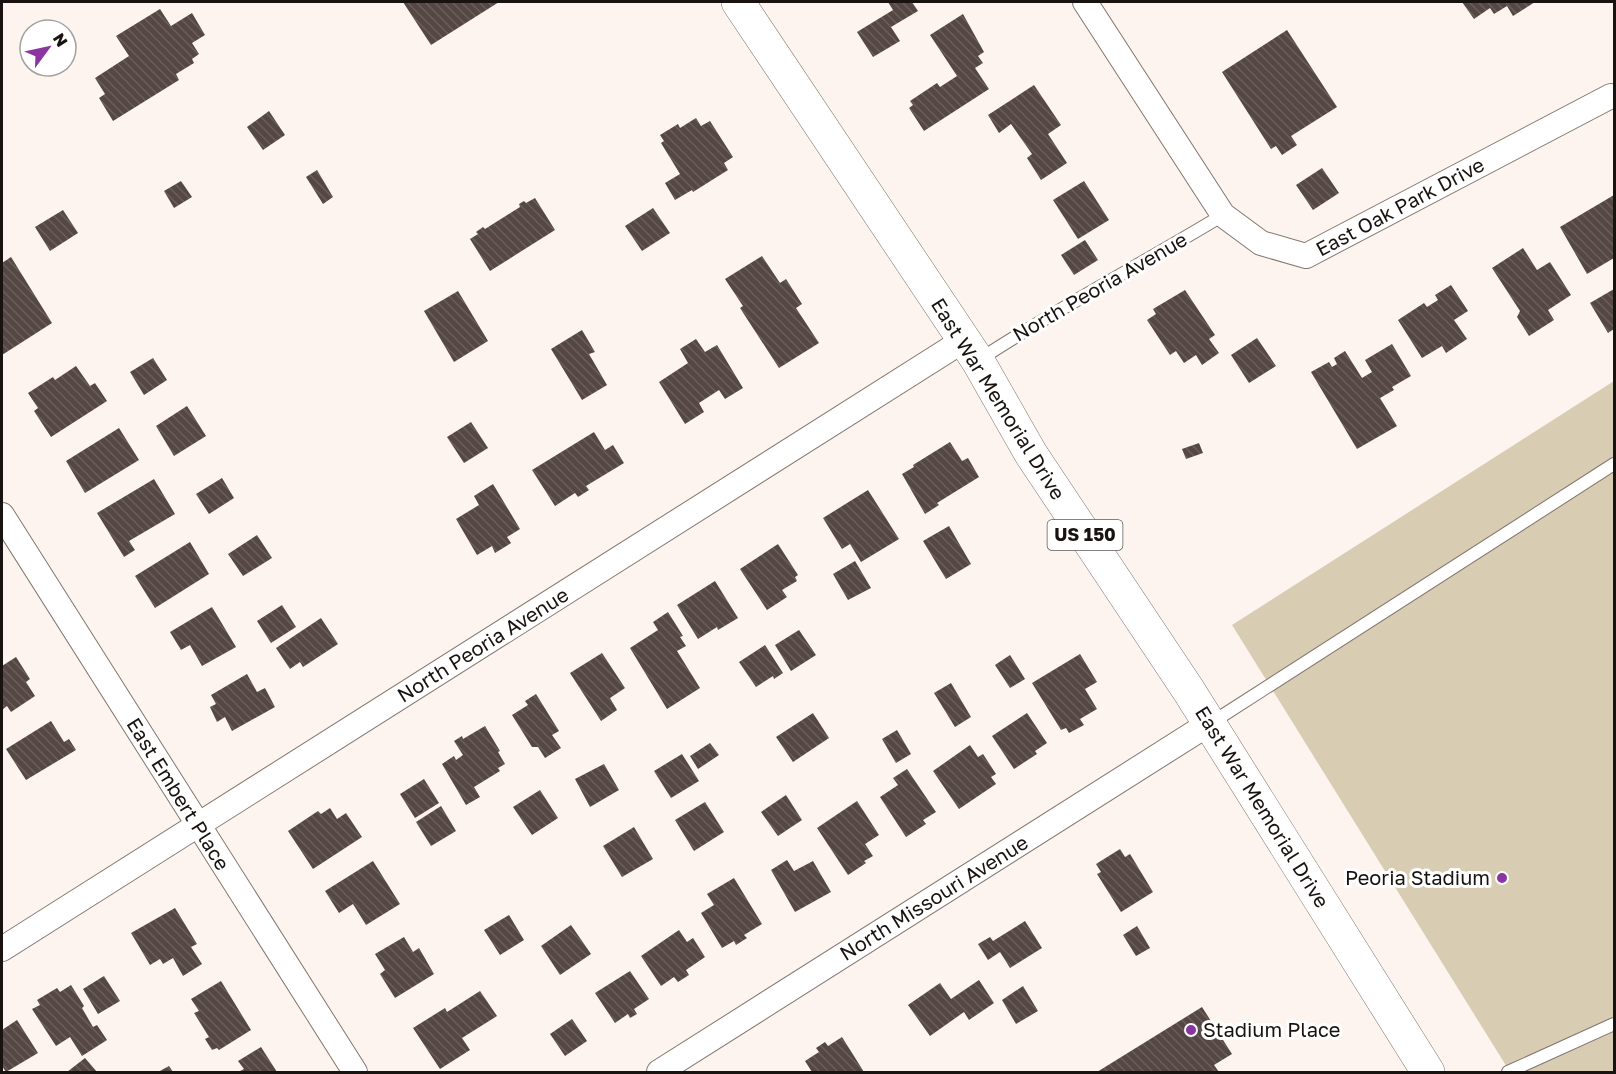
<svg xmlns="http://www.w3.org/2000/svg" width="1616" height="1074" font-family="'Golos Text',sans-serif">
  <style>
    .green { fill: #d8ccb3 }
    .building { fill: url(#building-back-hatch) }
    .lines { fill: none; stroke-linecap: round; stroke-linejoin: round }
    .lane-casing { stroke: #83766f; stroke-width: 14 }
    .street-casing { stroke: #83766f; stroke-width: 26 }
    .highway-casing { stroke: #83766f; stroke-width: 34 }
    .lane { stroke: #fff; stroke-width: 12 }
    .street { stroke: #fff; stroke-width: 24 }
    .highway { stroke: #fff; stroke-width: 33 }
    .poi-dot { fill: #8b35a3; stroke: #fff; stroke-width: 2 }
    .labels { text-anchor: middle; stroke-width: 6; stroke-linejoin: round; paint-order: stroke }
    .shield { fill: #fff; stroke: #5d5a58; stroke-width: 1.5 }
    .shield-label { font-size: 18px; font-weight: bold; fill: #181310 }
    .street-label { font-size: 20px; fill: #181310; stroke: #fff }
    .poi-label { font-size: 20px; fill: #181310; stroke: #fff; text-anchor: end }
  </style>
  <defs>
    <pattern id="building-back-hatch" width="6" height="6" patternUnits="userSpaceOnUse" patternTransform="scale(1.5)"><rect width="6" height="6" fill="#554744"/><path d="M-1 5l2 2M0 0l6 6M5-1l2 2" fill="none" stroke="#695e5b"/></pattern>
  </defs>
  <rect width="100%" height="100%" fill="#fdf4ef"/>
  <!-- green -->
  <path class="green" d="M1614 381V1072H1510L1232 625Z"/>
  <!-- building -->
  <g class="building">
    <path d="M403 2H499L431 45Z"/>
    <path d="M888 2H912L918 11 891 27 900 41 873 57 857 32 893 10Z"/>
    <path d="M1462 2H1535L1513 16 1507 6 1494 14 1490 8 1474 19Z"/>
    <path d="M160 9 171 26 192 13 205 35 192 43 199 54 192 59 194 63 176 74 179 80 113 121 99 98 105 94 95 78 129 56 116 36Z"/>
    <path d="M963 14 984 52 978 56 983 63 975 68 989 89 924 131 909 108 913 105 910 101 937 83 940 87 957 76 930 35Z"/>
    <path d="M1287 30 1337 107 1291 136 1297 145 1282 155 1276 146 1271 149 1222 72Z"/>
    <path d="M1034 85 1061 125 1048 134 1067 163 1041 180 1027 158 1032 154 1011 124 999 133 988 115Z"/>
    <path d="M269 111 285 135 263 150 247 127Z"/>
    <path d="M696 118 701 126 710 121 733 157 724 163 728 170 693 192 692 190 675 200 665 183 680 174 661 143 664 141 660 135 678 124 680 128Z"/>
    <path d="M1322 168 1339 193 1313 210 1296 185Z"/>
    <path d="M317 170 333 197 323 204 306 177Z"/>
    <path d="M181 181 192 197 174 208 164 191Z"/>
    <path d="M1084 181 1109 220 1078 239 1053 200Z"/>
    <path d="M1614 195V258L1587 274 1560 227Z"/>
    <path d="M535 198 555 230 490 271 470 239 478 234 476 232 483 227 485 229 520 207 519 204 524 201 526 203Z"/>
    <path d="M653 208 670 233 642 251 625 226Z"/>
    <path d="M63 210 78 233 50 251 35 227Z"/>
    <path d="M1085 240 1098 260 1074 275 1061 255Z"/>
    <path d="M1523 248 1537 270 1550 262 1571 295 1548 310 1554 320 1529 336 1517 317 1520 311 1492 268Z"/>
    <path d="M762 256 780 283 786 279 802 304 796 308 819 343 779 368 740 308 743 306 725 279Z"/>
    <path d="M11 257 52 323 2 355V263Z"/>
    <path d="M1451 285 1468 311 1454 320 1467 339 1446 353 1442 346 1422 358 1398 320 1424 303 1427 307 1438 300 1435 295Z"/>
    <path d="M1614 289V329L1608 333 1590 303Z"/>
    <path d="M1185 290 1215 335 1209 339 1219 353 1202 365 1196 355 1184 363 1176 351 1170 355 1147 320 1156 314 1153 309Z"/>
    <path d="M458 291 488 341 454 362 424 311Z"/>
    <path d="M582 330 595 352 589 354 607 385 582 400 551 349Z"/>
    <path d="M1257 338 1276 366 1249 383 1231 355Z"/>
    <path d="M696 339 705 352 717 345 743 388 725 399 719 390 699 403 704 412 685 424 659 382 688 363 680 349Z"/>
    <path d="M1392 344 1411 376 1392 387 1394 390 1380 398 1397 426 1357 449 1311 372 1329 362 1332 367 1337 364 1334 358 1345 351 1362 378 1372 372 1365 360Z"/>
    <path d="M153 358 167 380 144 395 130 372Z"/>
    <path d="M76 366 90 386 95 383 107 401 51 437 34 411 38 408 28 393 53 377 55 380Z"/>
    <path d="M187 406 206 436 174 456 156 426Z"/>
    <path d="M471 422 488 448 464 463 447 437Z"/>
    <path d="M119 428 139 460 85 493 66 461Z"/>
    <path d="M594 432 605 450 613 445 624 463 586 486 589 490 578 497 575 493 555 506 532 470Z"/>
    <path d="M950 442 962 461 968 458 979 477 937 503 939 505 925 514 902 474 914 467 913 465Z"/>
    <path d="M1199 443 1203 453 1186 459 1182 449Z"/>
    <path d="M222 478 234 498 209 514 196 494Z"/>
    <path d="M154 479 175 514 129 541 135 550 124 557 97 513Z"/>
    <path d="M493 484 520 529 507 537 511 543 495 553 492 546 477 555 456 519 479 505 474 496Z"/>
    <path d="M868 490 899 539 861 562 850 544 842 549 823 518Z"/>
    <path d="M949 526 971 564 946 579 923 541Z"/>
    <path d="M257 535 272 558 243 576 228 554Z"/>
    <path d="M190 542 209 574 155 608 135 576Z"/>
    <path d="M778 544 798 575 795 577 797 581 782 590 787 597 767 610 740 569Z"/>
    <path d="M855 561 871 588 848 600 833 574Z"/>
    <path d="M715 581 738 618 718 630 717 627 698 639 677 605Z"/>
    <path d="M282 605 296 627 271 643 257 621Z"/>
    <path d="M212 607 236 647 202 666 190 645 181 650 170 632Z"/>
    <path d="M668 612 683 636 680 637 686 646 677 651 700 688 667 709 630 648 658 630 653 622Z"/>
    <path d="M321 618 338 644 303 667 300 662 290 669 276 648Z"/>
    <path d="M799 630 816 655 791 671 775 645Z"/>
    <path d="M765 645 783 673 774 679 773 676 756 687 739 662Z"/>
    <path d="M602 653 625 688 610 698 617 710 601 721 570 673Z"/>
    <path d="M1080 654 1097 682 1085 689 1097 709 1080 719 1084 725 1069 733 1066 728 1061 730 1032 683Z"/>
    <path d="M1010 655 1025 679 1010 688 995 665Z"/>
    <path d="M16 657 30 679 26 682 35 696 11 712 7 706 2 710V666Z"/>
    <path d="M247 674 257 692 265 688 275 707 232 731 225 717 217 722 210 707 216 704 211 695Z"/>
    <path d="M951 683 971 717 955 727 934 693Z"/>
    <path d="M536 694 559 731 552 735 561 748 545 758 538 747H532L512 715 528 705 525 701Z"/>
    <path d="M813 713 829 738 793 762 776 737Z"/>
    <path d="M1027 713 1047 743 1035 751 1037 754 1014 769 992 736Z"/>
    <path d="M51 721 64 742 69 739 76 750 26 780 6 749Z"/>
    <path d="M485 726 500 751 498 752 505 764 498 768 500 771 474 787 480 797 466 805 442 764 454 756 456 760 463 755 454 741 462 736 463 739Z"/>
    <path d="M897 730 911 754 896 763 882 739Z"/>
    <path d="M710 743 719 755 698 769 690 756Z"/>
    <path d="M970 745 978 757 983 754 996 774 991 777 996 784 959 809 933 771Z"/>
    <path d="M682 754 699 781 671 798 654 771Z"/>
    <path d="M604 764 619 790 590 807 575 779Z"/>
    <path d="M907 769 936 812 923 820 926 824 906 837 880 797 898 785 893 778Z"/>
    <path d="M424 779 439 803 415 818 400 794Z"/>
    <path d="M540 790 558 818 532 835 513 807Z"/>
    <path d="M786 795 802 820 778 836 761 812Z"/>
    <path d="M857 801 879 835 865 844 873 856 864 861 866 863 848 875 817 828Z"/>
    <path d="M705 802 724 832 694 851 675 820Z"/>
    <path d="M441 806 456 831 431 846 416 822Z"/>
    <path d="M330 808 337 819 346 813 362 837 313 869 288 831 318 811 321 814Z"/>
    <path d="M634 827 653 859 622 877 603 846Z"/>
    <path d="M1120 849 1125 857 1130 854 1153 892 1121 912 1097 874 1101 872 1096 864Z"/>
    <path d="M787 860 794 871 813 861 831 892 795 912 771 870Z"/>
    <path d="M373 861 400 904 366 925 353 904 339 913 325 891Z"/>
    <path d="M734 878 762 924 744 935 747 938 736 945 734 941 722 948 701 913 714 905 707 894Z"/>
    <path d="M175 908 197 944 191 947 202 964 183 976 173 958 163 964 160 959 150 965 131 933Z"/>
    <path d="M509 915 524 940 500 955 484 930Z"/>
    <path d="M1025 921 1042 948 1010 968 1000 952 988 960 978 944 990 937 993 941Z"/>
    <path d="M571 925 591 954 560 975 541 946Z"/>
    <path d="M1137 926 1150 948 1136 956 1123 935Z"/>
    <path d="M679 930 687 942 693 938 705 957 686 970 689 975 678 982 674 977 661 986 641 956Z"/>
    <path d="M404 937 413 952 419 948 434 974 395 998 380 974 385 970 375 954Z"/>
    <path d="M630 971 649 999 634 1009 637 1014 630 1018 628 1014 615 1023 595 993Z"/>
    <path d="M104 976 120 1001 98 1014 83 989Z"/>
    <path d="M979 980 994 1003 969 1020 964 1012 930 1036 908 1005 940 983 951 999Z"/>
    <path d="M221 981 251 1030 219 1050 217 1048 212 1050 205 1039 209 1037 194 1013 199 1011 191 999Z"/>
    <path d="M71 985 84 1006 82 1008 93 1027 97 1025 107 1040 82 1056 70 1037 56 1046 32 1009 40 1005 37 1000 57 988 60 992Z"/>
    <path d="M1023 986 1038 1011 1016 1024 1002 1000Z"/>
    <path d="M480 991 497 1016 462 1038 470 1050 440 1069 413 1028 445 1008 447 1012Z"/>
    <path d="M1202 1007 1232 1054 1214 1065 1219 1072H1097Z"/>
    <path d="M572 1019 587 1041 565 1056 550 1034Z"/>
    <path d="M17 1020 38 1053 6 1072 2 1066V1030Z"/>
    <path d="M842 1037 864 1072H812L805 1061 819 1052 816 1048 825 1042 828 1046Z"/>
    <path d="M261 1047 277 1072H238L244 1069 238 1061Z"/>
    <path d="M85 1058 97 1072H67Z"/>
    <path d="M169 1066 173 1072H158Z"/>
  </g>
  <g class="lines">
    <defs>
      <g id="lane">
        <path d="M979 360C1058 308 1142 264 1223 215"/>
        <path d="M1211 723 1614 464"/>
        <path d="M1508 1072 1614 1024"/>
      </g>
      <g id="street">
        <path d="M1085 2 1223 215 1261 243 1306 256 1611 96"/>
        <path d="M2 515 355 1072"/>
        <path d="M2 949 964 340"/>
        <path d="M659 1072 1210 723"/>
      </g>
      <path id="highway" d="M738 2 978 361 1031 454 1189 691 1428 1072"/>
    </defs>
    <!-- lane casing -->
    <use href="#lane" class="lane-casing"/>
    <!-- street casing -->
    <use href="#street" class="street-casing"/>
    <!-- highway casing -->
    <use href="#highway" class="highway-casing"/>
    <!-- lane -->
    <use href="#lane" class="lane"/>
    <!-- street -->
    <use href="#street" class="street"/>
    <!-- highway -->
    <use href="#highway" class="highway"/>
  </g>
  <!-- markers -->
  <g class="poi-dot">
    <circle cx="1502" cy="878" r="6"/>
    <circle cx="1191" cy="1030" r="6"/>
  </g>
  <g class="labels">
    <!-- shield labels -->
    <rect class="shield" x="1047.5" y="520" width="75" height="30" rx="4.5"/>
    <g class="shield-label">
      <text x="1085" y="541">US 150</text>
    </g>
    <!-- street labels -->
    <g class="street-label">
      <text transform="translate(1400 207) rotate(-28)" y="7">East Oak Park Drive</text>
      <text transform="translate(1100 287) rotate(-30)" y="7">North Peoria Avenue</text>
      <text transform="translate(998 399) rotate(58)" y="7">East War Memorial Drive</text>
      <text transform="translate(483 645) rotate(-32)" y="7">North Peoria Avenue</text>
      <text transform="translate(178 794) rotate(58)" y="7">East Embert Place</text>
      <text transform="translate(1262 807) rotate(58)" y="7">East War Memorial Drive</text>
      <text transform="translate(934 898) rotate(-32)" y="7">North Missouri Avenue</text>
    </g>
    <!-- poi labels -->
    <g class="poi-label">
      <text x="1490" y="885">Peoria Stadium</text>
      <text x="1203" y="1037" text-anchor="start">Stadium Place</text>
    </g>
  </g>
  <!-- border -->
  <rect width="1616" height="1074" fill="none" stroke="#181310" stroke-width="6"/>
  <!-- north arrow -->
  <g transform="translate(48 48) rotate(57)"><circle r="28" fill="#ffffff" stroke="#a3a19f" stroke-width="1.5"/>
  <path d="M0-4.5L10 22L0 15L-10 22Z" fill="#8b35a3"/>
  <text y="-9" font-size="16" font-weight="bold" text-anchor="middle" fill="#181310">N</text>
  </g>
</svg>
